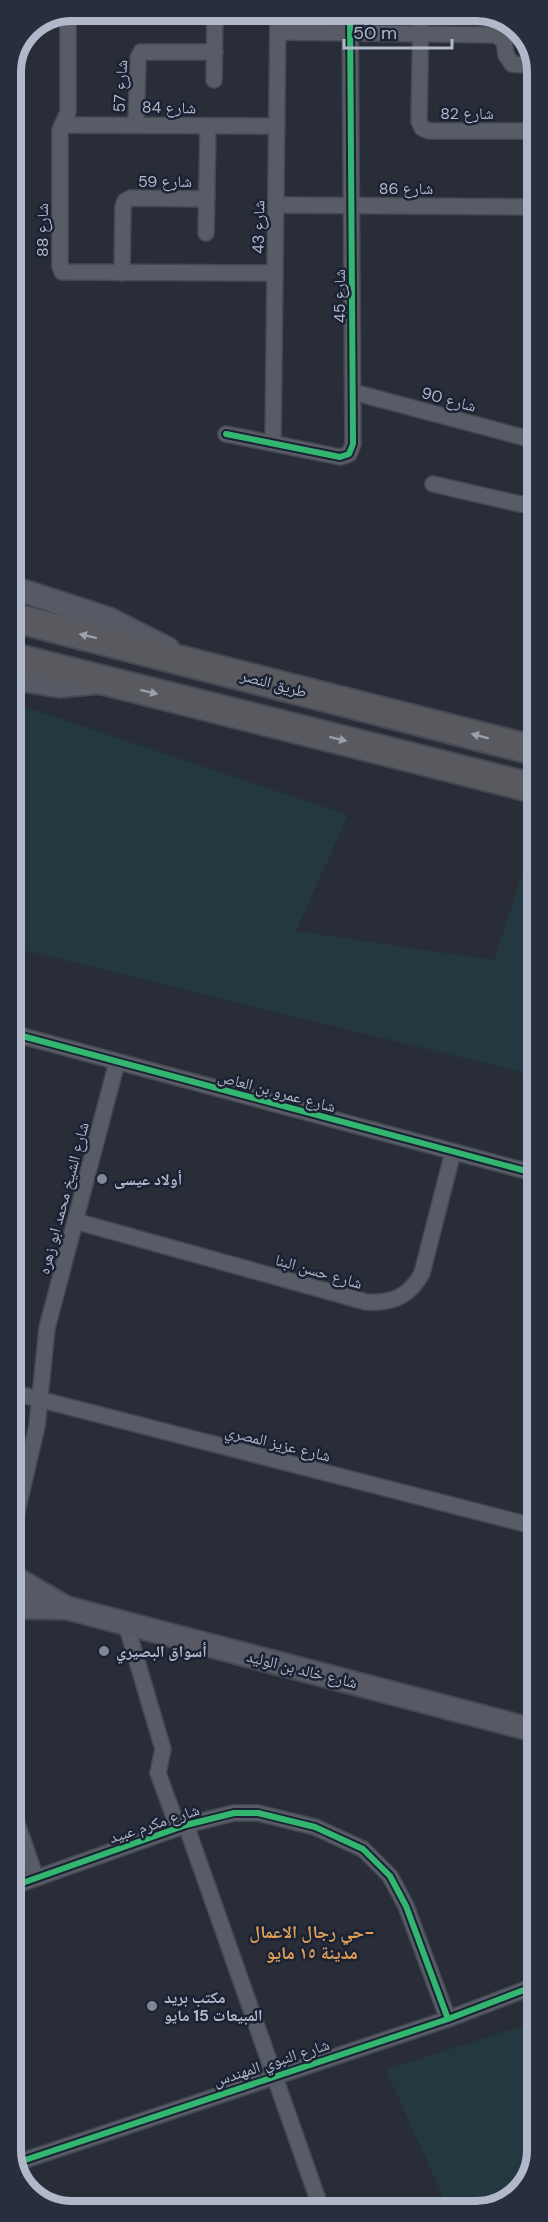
<svg xmlns="http://www.w3.org/2000/svg" width="548" height="2222" font-family="'DM Sans','Noto Naskh Arabic',sans-serif">
  <style>
    .green { fill: #24383f }
    .lines { fill: none; stroke-linecap: round; stroke-linejoin: round }
    .street-casing { stroke: #444851; stroke-width: 18 }
    .secondary-casing { stroke: #444851; stroke-width: 26 }
    .highway-casing { stroke: #454953; stroke-width: 32 }
    .street { stroke: #585c66; stroke-width: 15 }
    .secondary { stroke: #575a64; stroke-width: 22 }
    .highway { stroke: #595a5f; stroke-width: 28 }
    .cycleway-casing { stroke: #1a2233; stroke-width: 10 }
    .cycleway { stroke: #33b770; stroke-width: 6 }
    .oneway { fill: #9ba0af }
    .poi-dot { fill: #818797; stroke: #1a2233; stroke-width: 2 }
    .labels { text-anchor: middle; stroke-width: 5; stroke-linejoin: round; paint-order: stroke }
    .street-label { font-size: 16px; fill: #b1b8ca; stroke: #1a2233 }
    .poi-label { font-size: 16px; font-weight: bold; fill: #b1b8ca; stroke: #1a2233; text-anchor: start }
    .neighbourhood-label { font-size: 18px; font-weight: bold; fill: #df9f57; stroke: #1a2233 }
    .rim { fill: none; stroke: #b1b8ca; stroke-width: 8 }
  </style>
  <rect width="100%" height="100%" fill="#282d38"/>
  <!-- green -->
  <g class="green">
    <path d="M11 702 348 815 296 931 494 960 523 872 537 880V1141L525 1137 529 1074 11 947Z"/>
    <path d="M537 2021V2151L523 2190 488 2210H449L386 2070Z"/>
  </g>
  <g class="lines">
    <defs>
      <g id="street">
        <path d="M421 11 419 121 422 128 429 131H536"/>
        <path d="M68 12V112L60 130V266L62 272 275 273"/>
        <path d="M278 32 496 35 504 41 506 55 512 64 536 66"/>
        <path d="M214 80 215 11"/>
        <path d="M62 125 277 126"/>
        <path d="M136 125 138 58 141 52H215"/>
        <path d="M276 205 536 207"/>
        <path d="M206 233 208 126"/>
        <path d="M122 273 123 207 125 201 131 198 207 199"/>
        <path d="M353 392 537 441"/>
        <path d="M226 434 340 457 349 454 353 444 350 11"/>
        <path d="M273 443 278 11"/>
        <path d="M433 484 520 504H537"/>
        <path d="M11 1033 537 1174"/>
        <path d="M75 1221 366 1302C392 1304 410 1296 422 1273L453 1152"/>
        <path d="M11 1392 537 1527"/>
        <path d="M11 1567 15 1520 37 1426 47 1328 117 1062"/>
        <path d="M126 1624 163 1749 158 1773 178 1828"/>
        <path d="M11 1806 36 1878"/>
        <path d="M186 1825 322 2211"/>
        <path d="M11 1887 186 1825 234 1813H258L315 1827 363 1849 390 1876 406 1906 448 2019"/>
        <path d="M13 2164 448 2019 537 1985"/>
      </g>
      <g id="secondary">
        <path d="M11 587 109 619 168 649"/>
        <path d="M11 678 59 686 101 682"/>
        <path d="M15 1578 63 1606"/>
        <path d="M11 1607 67 1608 537 1731"/>
      </g>
      <g id="highway">
        <path d="M11 617 537 751"/>
        <path d="M11 657 537 789"/>
      </g>
    </defs>
    <!-- street casing -->
    <use href="#street" class="street-casing"/>
    <!-- secondary casing -->
    <use href="#secondary" class="secondary-casing"/>
    <!-- highway casing -->
    <use href="#highway" class="highway-casing"/>
    <!-- street -->
    <use href="#street" class="street"/>
    <!-- secondary -->
    <use href="#secondary" class="secondary"/>
    <!-- highway -->
    <use href="#highway" class="highway"/>
    <defs>
      <g id="cycleway">
        <path d="M226 434 340 457 349 454 353 444 350 11"/>
        <path d="M11 1033 537 1174"/>
        <path d="M11 1887 186 1825 234 1813H258L315 1827 363 1849 390 1876 406 1906 448 2019"/>
        <path d="M13 2164 448 2019 537 1985"/>
      </g>
    </defs>
    <!-- cycleway casing -->
    <use href="#cycleway" class="cycleway-casing"/>
    <!-- cycleway -->
    <use href="#cycleway" class="cycleway"/>
  </g>
  <!-- one-way arrows -->
  <defs><path id="oneway-solid" d="M-6-.8H1V-3.2L6.5 0L1 3.2V.8H-6Z" transform="scale(1.5)"/></defs>
  <g class="oneway">
    <use href="#oneway-solid" transform="translate(88 636) rotate(-166)"/>
    <use href="#oneway-solid" transform="translate(149 692) rotate(14)"/>
    <use href="#oneway-solid" transform="translate(480 736) rotate(-165)"/>
    <use href="#oneway-solid" transform="translate(338 739) rotate(14)"/>
  </g>
  <!-- markers -->
  <g class="poi-dot">
    <circle cx="102" cy="1179" r="6"/>
    <circle cx="104" cy="1651" r="6"/>
    <circle cx="152" cy="2006" r="6"/>
  </g>
  <g class="labels">
    <!-- street labels -->
    <g class="street-label">
      <text transform="translate(120 86) rotate(-87)" y="6">شارع 57</text>
      <text transform="translate(169 107) rotate(1)" y="6">شارع 84</text>
      <text x="467" y="119">شارع 82</text>
      <text x="165" y="187">شارع 59</text>
      <text x="406" y="194">شارع 86</text>
      <text transform="translate(258 227) rotate(-89)" y="6">شارع 43</text>
      <text transform="translate(42 230) rotate(-90)" y="6">شارع 88</text>
      <text transform="translate(339 296) rotate(-90)" y="6">شارع 45</text>
      <text transform="translate(449 399) rotate(15)" y="6">شارع 90</text>
      <text transform="translate(274 683) rotate(15)" y="6">طريق النصر</text>
      <text transform="translate(277 1091) rotate(15)" y="6">شارع عمرو بن العاص</text>
      <text transform="translate(63 1198) rotate(-75)" y="6">شارع الشيخ محمد ابو زهره</text>
      <text transform="translate(319 1271) rotate(16)" y="6">شارع حسن البنا</text>
      <text transform="translate(278 1443) rotate(14)" y="6">شارع عزيز المصري</text>
      <text transform="translate(302 1669) rotate(14)" y="6">شارع خالد بن الوليد</text>
      <text transform="translate(154 1823) rotate(-18)" y="6">شارع مكرم عبيد</text>
      <text transform="translate(271 2062) rotate(-18)" y="6">شارع النبوي المهندس</text>
    </g>
    <!-- poi labels -->
    <g class="poi-label">
      <text x="114" y="1185">أولاد عيسى</text>
      <text x="116" y="1657">أسواق البصيري</text>
      <text x="164" y="2003">مكتب بريد<tspan x="164" dy="18">المبيعات 15 مايو</tspan></text>
    </g>
    <!-- neighbourhood labels -->
    <g class="neighbourhood-label">
      <text x="312" y="1938">حي رجال الاعمال-<tspan x="312" dy="21">مدينة ١٥ مايو</tspan></text>
    </g>
  </g>
  <!-- crop -->
  <path d="M0 0H548V2222H0ZM72 21H476A51 51 0 0 1 527 72V2150A51 51 0 0 1 476 2201H72A51 51 0 0 1 21 2150V72A51 51 0 0 1 72 21Z" fill="#262e3f" fill-rule="evenodd"/>
  <path class="rim" d="M72 21H476A51 51 0 0 1 527 72V2150A51 51 0 0 1 476 2201H72A51 51 0 0 1 21 2150V72A51 51 0 0 1 72 21Z"/>
  <!-- scale -->
  <path d="M344 39v9h108v-9" fill="none" stroke="#b1b8ca" stroke-width="3"/>
  <text x="353" y="39" font-size="18" fill="#b1b8ca" stroke="#1a2233" stroke-width="4.5" paint-order="stroke">50 m</text>
</svg>
